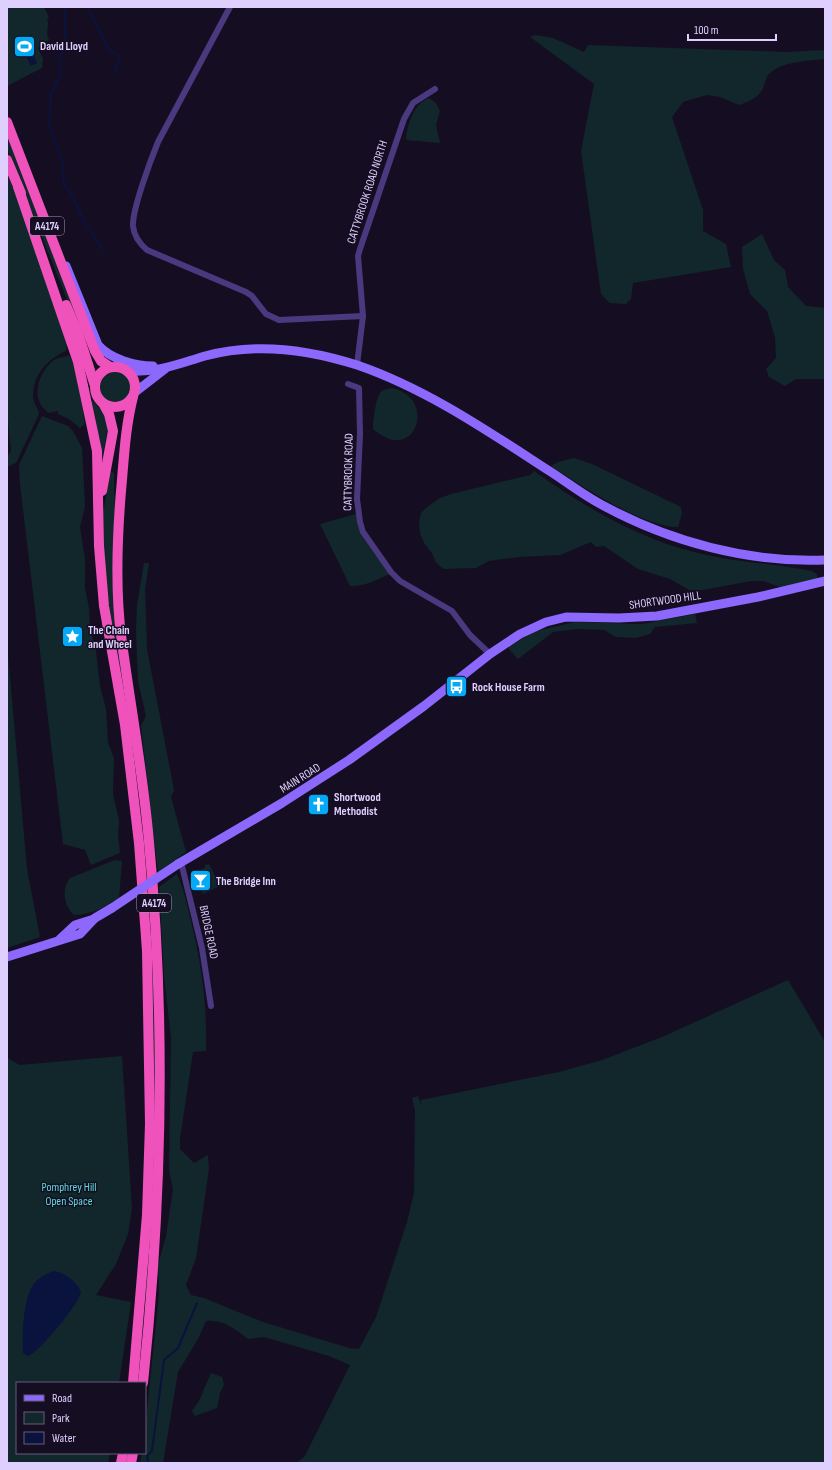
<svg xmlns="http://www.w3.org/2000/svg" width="832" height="1470" font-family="'Sofia Sans Condensed',sans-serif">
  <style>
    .green { fill: #11272b }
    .water { fill: #0a123e }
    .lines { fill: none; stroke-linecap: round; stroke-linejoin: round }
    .stream { stroke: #0a123e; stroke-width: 2 }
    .minor { stroke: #4b3980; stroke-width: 6 }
    .secondary { stroke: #8c68fd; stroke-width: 9 }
    .trunk { stroke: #ef52bb; stroke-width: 10 }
    .secondary-bridge { stroke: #8c68fd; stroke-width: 9 }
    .labels { text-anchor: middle; stroke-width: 3; stroke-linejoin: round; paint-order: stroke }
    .shield { fill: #150e22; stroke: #a295bc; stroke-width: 1 }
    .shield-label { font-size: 11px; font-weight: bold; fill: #dfcffe }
    .poi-label { font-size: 12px; font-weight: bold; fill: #dfcffe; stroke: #150e22; text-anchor: start }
    .street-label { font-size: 12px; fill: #dfcffe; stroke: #150e22 }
    .park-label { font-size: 12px; fill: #5cddd9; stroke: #150e22 }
  </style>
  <rect width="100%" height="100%" fill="#150e22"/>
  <!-- green -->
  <g class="green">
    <path d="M7 7H44L49 17 47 18C50 25 45 33 49 40L38 48 43 59 42 68 7 86Z"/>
    <path d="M536 35 553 38 584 52 588 45 787 52 825 50V59C808 61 782 61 769 74 766 76 766 81 764 85 761 97 750 101 739 105L720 97 707 95 683 102 672 117 703 210V231L726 244 731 267 633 283 631 299 626 304 610 303 601 294 581 151 594 84 530 37Z"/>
    <path d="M429 98 436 103 440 111 436 125 440 143 406 140C407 125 414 103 429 98Z"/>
    <path d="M7 133 85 335 84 342 7 149Z"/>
    <path d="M7 171 39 258 67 342 66 351C48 359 33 374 33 396 33 403 38 407 39 414L16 463 7 467V457L11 451 7 410Z"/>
    <path d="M762 234 774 260 785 270 788 287 806 306 825 308V379H796L785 386 769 377 766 369 776 358 775 337 767 311 750 294 743 269 742 247Z"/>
    <path d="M69 355C79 369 82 406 85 424L80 428 69 419 58 414V411L49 413C30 401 37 373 54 360 59 357 65 357 69 355Z"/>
    <circle cx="116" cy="388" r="16"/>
    <path d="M392 388C396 389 402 391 406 394 432 413 411 462 373 429 373 421 376 394 382 391 385 389 389 389 392 388Z"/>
    <path d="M93 401 104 412 108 428 102 457 90 402Z"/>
    <path d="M42 416 68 426 73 431 82 448 85 506 80 527 85 559V588L89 608 90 629 96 651 100 686 106 709 108 743 114 758 113 794 119 820 118 835 120 853 91 865 85 850 63 844 20 484 19 465Z"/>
    <path d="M574 458 592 464 681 507 682 513 678 527C642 527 582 486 551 466L558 462Z"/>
    <path d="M534 471C587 509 647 544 712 556 745 563 779 564 812 571L817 574V579L783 588 763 581H751L703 590H689L670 579 638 569 604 546 596 547 591 542 560 555 518 557 489 561 476 568 444 569 436 563 432 553 424 543 420 533 419 522 421 513 426 508 438 499 451 494 530 475Z"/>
    <path d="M111 472 114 473 115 525 134 756 148 892 153 965 156 1062 154 1174 147 1298H145L154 1128 151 964 126 709 108 600 104 552 103 512Z"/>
    <path d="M356 514 363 538 389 574C377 580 363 587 350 586L320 524Z"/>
    <path d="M144 563H149L145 590 147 649 174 790 171 797 186 852 158 872 141 726 146 716 138 681 136 631 137 605Z"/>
    <path d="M695 614 697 623 655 627 650 634 636 638 616 637 604 630 578 629 553 632 518 659 508 648 532 632 575 622 642 624Z"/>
    <path d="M7 643 27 869 40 937 7 948Z"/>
    <path d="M115 860 122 861 119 898C103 908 93 914 74 915 64 906 61 889 70 878Z"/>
    <path d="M209 864 220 886 203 894 201 891 206 888 199 870 205 868V865Z"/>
    <path d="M177 874C184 889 187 905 191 921 202 966 207 1004 206 1051L193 1052 180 1139V1149L194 1163 208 1155 209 1169 196 1258 186 1285 191 1295 204 1298 263 1322 349 1348 359 1349 376 1317 407 1222 414 1193 415 1111 412 1098 418 1096 421 1105V1100L559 1072 602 1060 662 1037 788 980 825 1042V1463H297L305 1456 350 1365 329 1356 264 1337 248 1339C235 1329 223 1319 206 1321L198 1339 178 1372 163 1463H140L142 1453H145V1430L159 1294 158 1265 166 1236 173 1189 169 1171 171 1038 164 976 159 887Z"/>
    <path d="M122 1056 132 1208 128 1234 116 1264 96 1295 131 1302 119 1383H17V1453H110L108 1463H7V1058L20 1065Z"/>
    <path d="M211 1373 222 1377 224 1385 220 1393 217 1408 195 1416 192 1411 199 1401Z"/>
  </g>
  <!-- water -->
  <g class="water">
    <path d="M28 43 37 63 31 66 21 46Z"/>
    <path d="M53 1271C64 1272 78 1282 81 1293 77 1306 40 1351 28 1356L23 1353C22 1335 23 1300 33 1285 38 1278 46 1274 53 1271Z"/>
  </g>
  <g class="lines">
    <!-- stream -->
    <g class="stream">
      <path d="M65 7V47L59 58 61 72 51 95 49 125 63 164 64 184 73 197 84 222 104 251"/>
      <path d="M88 7 107 47 120 58 116 67V73"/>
      <path d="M148 1461 147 1456 152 1451 164 1360 178 1348 197 1303"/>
    </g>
    <!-- minor -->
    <g class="minor">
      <path d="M230 7 158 142C151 159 132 210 133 226 134 236 140 244 147 250L246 292 252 296 266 314 279 320 363 316"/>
      <path d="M357 365 363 316 358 256 360 249 404 119 413 103 435 89"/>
      <path d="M348 384 359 388 360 434 357 499 360 522 363 532 391 572 400 581 452 611 470 635 490 654"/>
      <path d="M181 862 202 948 211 1006"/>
    </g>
    <!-- secondary -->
    <g class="secondary">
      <path d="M66 266 98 345C110 359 135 366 153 366"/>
      <path d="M128 371C157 373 178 364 205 356 256 342 307 349 357 365 427 389 489 432 551 472 568 483 586 497 604 506 671 542 749 563 825 560"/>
      <path d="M134 393 165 369"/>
      <path d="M178 864 282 803 349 760 424 706 490 654 520 634 546 622 566 617 619 618 657 616 758 597 825 581"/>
      <path d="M60 939 75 925 94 919"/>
      <path d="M7 957 80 934 95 918 112 908"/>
    </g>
    <!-- trunk -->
    <g class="trunk">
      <path d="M7 122 95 351 101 361 110 367"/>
      <path d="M7 160 21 193"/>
      <path d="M18 187 78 362 97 451 99 546 104 606 125 725 139 843 147 951 150 1124 147 1215 133 1383"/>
      <path d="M66 305 78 333 95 386"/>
      <circle cx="115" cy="387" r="20"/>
      <path d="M133 397C125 428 124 459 121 491 117 539 115 587 121 635 130 704 143 772 149 842 166 1022 162 1203 143 1383"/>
      <path d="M102 491 113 431 109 414 103 403"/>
      <path d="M121 1463 123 1453"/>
      <path d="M131 1463 133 1453"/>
    </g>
    <!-- secondary-bridge -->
    <path class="secondary-bridge" d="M112 908 178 864"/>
  </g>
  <!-- icons -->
  <defs>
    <symbol id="stadium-square" viewBox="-11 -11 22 22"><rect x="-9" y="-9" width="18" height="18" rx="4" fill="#04a9f5" stroke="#150e22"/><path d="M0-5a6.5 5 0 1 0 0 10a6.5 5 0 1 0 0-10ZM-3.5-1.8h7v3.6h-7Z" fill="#fff"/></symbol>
    <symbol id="sight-square" viewBox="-11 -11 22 22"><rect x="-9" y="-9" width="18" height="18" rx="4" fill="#04a9f5" stroke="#150e22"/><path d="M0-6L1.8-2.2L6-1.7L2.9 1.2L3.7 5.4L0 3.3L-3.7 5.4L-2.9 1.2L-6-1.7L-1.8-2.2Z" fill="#fff"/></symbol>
    <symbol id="bus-square" viewBox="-11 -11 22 22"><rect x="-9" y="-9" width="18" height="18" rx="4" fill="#04a9f5" stroke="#150e22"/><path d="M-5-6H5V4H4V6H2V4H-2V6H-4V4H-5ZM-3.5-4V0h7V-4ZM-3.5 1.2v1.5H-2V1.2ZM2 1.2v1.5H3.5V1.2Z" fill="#fff"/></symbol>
    <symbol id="church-square" viewBox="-11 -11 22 22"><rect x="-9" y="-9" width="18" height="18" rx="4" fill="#04a9f5" stroke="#150e22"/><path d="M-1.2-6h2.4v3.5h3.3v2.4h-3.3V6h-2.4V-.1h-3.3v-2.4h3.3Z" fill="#fff"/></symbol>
    <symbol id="bar-square" viewBox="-11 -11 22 22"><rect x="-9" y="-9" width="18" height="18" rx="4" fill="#04a9f5" stroke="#150e22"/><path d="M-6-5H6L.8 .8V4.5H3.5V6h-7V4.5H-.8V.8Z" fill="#fff"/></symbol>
  </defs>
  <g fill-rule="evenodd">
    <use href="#stadium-square" x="12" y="34" width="25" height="25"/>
    <use href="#sight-square" x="60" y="624" width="25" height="25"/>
    <use href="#bus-square" x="444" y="674" width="25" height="25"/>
    <use href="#church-square" x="306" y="792" width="25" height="25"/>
    <use href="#bar-square" x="188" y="868" width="25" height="25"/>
  </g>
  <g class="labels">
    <!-- shield labels -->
    <g class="shield">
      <rect x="30" y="217" width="34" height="18" rx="3"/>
      <rect x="137" y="894" width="34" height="18" rx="3"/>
    </g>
    <g class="shield-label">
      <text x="47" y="230">A4174</text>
      <text x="154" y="907">A4174</text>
    </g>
    <!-- poi labels -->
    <g class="poi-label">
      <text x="40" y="50">David Lloyd</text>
      <text x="88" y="634">The Chain<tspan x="88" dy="14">and Wheel</tspan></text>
      <text x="472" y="691">Rock House Farm</text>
      <text x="334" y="801">Shortwood<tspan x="334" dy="14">Methodist</tspan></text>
      <text x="216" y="885">The Bridge Inn</text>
    </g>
    <!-- street labels -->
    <g class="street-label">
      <text transform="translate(367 192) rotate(-72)" y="4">CATTYBROOK ROAD NORTH</text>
      <text transform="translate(348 472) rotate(-89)" y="4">CATTYBROOK ROAD</text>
      <text transform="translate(665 600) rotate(-8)" y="4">SHORTWOOD HILL</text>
      <text transform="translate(300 778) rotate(-32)" y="4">MAIN ROAD</text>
      <text transform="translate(209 932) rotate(78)" y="4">BRIDGE ROAD</text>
    </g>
    <!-- park labels -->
    <g class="park-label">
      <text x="69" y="1191">Pomphrey Hill<tspan x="69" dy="14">Open Space</tspan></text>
    </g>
  </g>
  <!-- border -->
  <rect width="832" height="1470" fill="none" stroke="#dfcffe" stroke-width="16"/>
  <!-- legend -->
  <rect x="16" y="1382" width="130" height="72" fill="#150e22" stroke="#665b7a"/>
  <rect x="24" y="1395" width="20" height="6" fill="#8c68fd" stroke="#665b7a"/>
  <text x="52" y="1402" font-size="12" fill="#dfcffe">Road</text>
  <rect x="24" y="1412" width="20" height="12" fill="#11272b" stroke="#665b7a"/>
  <text x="52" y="1422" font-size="12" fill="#dfcffe">Park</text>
  <rect x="24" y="1432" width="20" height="12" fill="#0a123e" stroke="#665b7a"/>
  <text x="52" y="1442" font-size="12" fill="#dfcffe">Water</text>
  <!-- scale -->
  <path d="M688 34v6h88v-6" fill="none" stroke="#dfcffe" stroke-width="2"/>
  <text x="694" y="34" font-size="12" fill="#dfcffe" stroke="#150e22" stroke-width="3" paint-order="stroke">100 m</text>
</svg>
